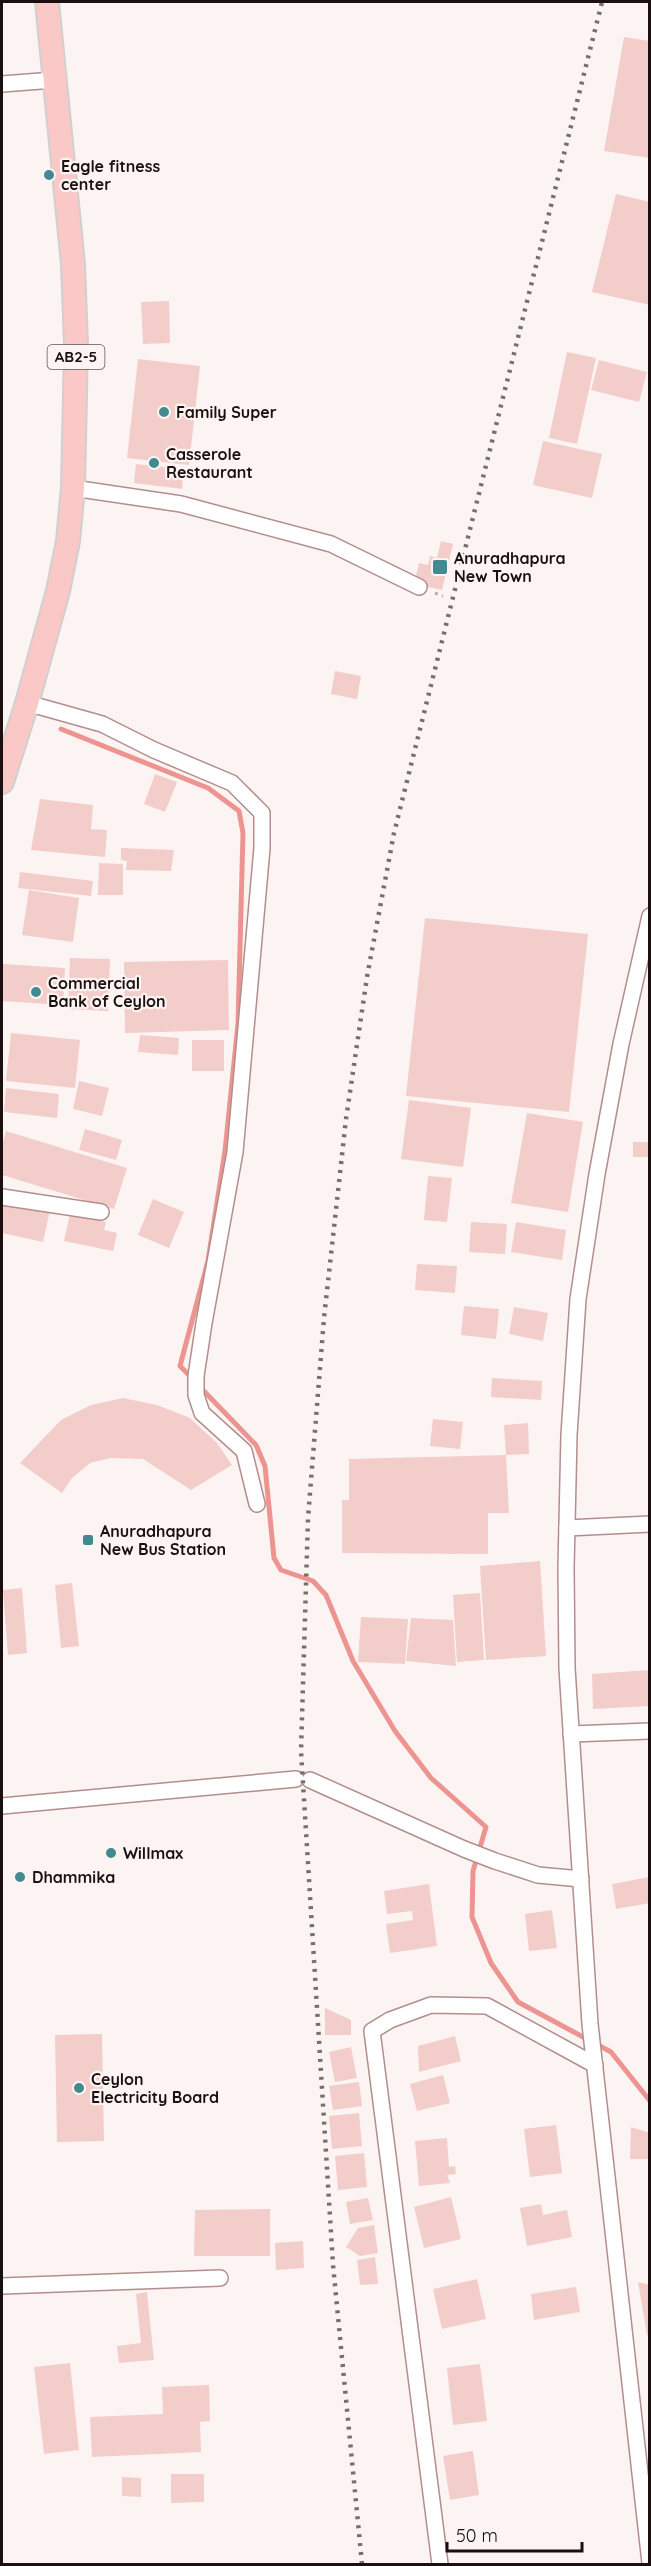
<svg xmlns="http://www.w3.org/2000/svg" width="651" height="2566" font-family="Quicksand,sans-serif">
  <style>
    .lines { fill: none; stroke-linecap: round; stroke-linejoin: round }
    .stream { stroke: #ed9491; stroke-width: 5 }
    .building { fill: #f3cdca }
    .street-casing { stroke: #b28e8c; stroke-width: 18 }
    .primary-casing { stroke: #d2cfcf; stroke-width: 26 }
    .path { stroke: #b6adac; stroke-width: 3; stroke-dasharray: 3 4.5; stroke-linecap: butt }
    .street { stroke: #fff; stroke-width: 15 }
    .primary { stroke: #fac9c7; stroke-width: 22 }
    .rail { stroke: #796e6e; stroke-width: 4.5; stroke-dasharray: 3 6; stroke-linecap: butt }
    .poi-dot { fill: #438a90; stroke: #fcf4f3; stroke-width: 2 }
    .labels { text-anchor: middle; stroke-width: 4.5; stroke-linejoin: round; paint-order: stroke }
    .shield { fill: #fcf4f3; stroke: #5f5453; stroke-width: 1.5 }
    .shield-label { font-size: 15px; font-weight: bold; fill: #1c0f0f }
    .poi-label { font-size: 16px; font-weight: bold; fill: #1c0f0f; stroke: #fcf4f3; text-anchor: start }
  </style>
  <rect width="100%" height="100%" fill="#fcf4f3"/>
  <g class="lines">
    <!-- stream -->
    <g class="stream">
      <path d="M61 729 208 788 239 811 243 833 238 1024 225 1151 208 1261 180 1366 193 1379"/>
      <path d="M199 1386 256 1445 265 1466 274 1558 281 1570 313 1581 326 1595 353 1661 395 1731 431 1778 486 1827 473 1871 472 1917 491 1963 518 2002 611 2052 650 2101"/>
    </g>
  </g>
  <!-- building -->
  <g class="building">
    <path d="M624 37 650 41V158L604 151Z"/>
    <path d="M616 194 650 202V305L592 292Z"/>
    <path d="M169 301 170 343 143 344 141 302Z"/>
    <path d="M567 352 596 358 577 444 549 438Z"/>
    <path d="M138 359 200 366 189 465 127 458Z"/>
    <path d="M599 360 647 372 639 402 591 390Z"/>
    <path d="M543 441 602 454 592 498 533 485Z"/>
    <path d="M136 464 184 469 182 489 134 483Z"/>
    <path d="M441 541 453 544 442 590 414 584 419 563 428 565 430 556 437 558Z"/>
    <path d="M335 671 361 676 357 699 331 694Z"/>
    <path d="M155 774 177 782 165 812 144 804Z"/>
    <path d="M40 799 93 805 91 829 107 830 105 857 31 850Z"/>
    <path d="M121 848 174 850 171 871 126 870 127 861 121 860Z"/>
    <path d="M99 863 123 864V895H98Z"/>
    <path d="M20 872 93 881 91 896 18 888Z"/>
    <path d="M29 890 79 898 73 942 22 935Z"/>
    <path d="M425 918 588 934 569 1112 406 1096Z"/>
    <path d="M70 958 110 959 108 1011 68 1009Z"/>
    <path d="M228 960 229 1030 125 1033 124 962Z"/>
    <path d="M3 964 65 968 63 1005 2 1001Z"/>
    <path d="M11 1033 80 1040 75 1088 6 1081Z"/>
    <path d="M140 1035 179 1038 178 1055 138 1052Z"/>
    <rect x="192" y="1040" width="32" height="31"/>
    <path d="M79 1081 109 1088 102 1116 73 1109Z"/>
    <path d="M6 1088 59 1094 57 1118 4 1112Z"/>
    <path d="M409 1100 471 1108 463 1167 401 1159Z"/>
    <path d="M527 1113 583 1122 568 1212 511 1203Z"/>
    <path d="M85 1129 122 1140 116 1160 79 1150Z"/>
    <path d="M6 1131 127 1168 114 1209 2 1175V1145Z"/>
    <rect x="633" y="1142" width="17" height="15"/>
    <path d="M428 1176 452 1178 447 1222 424 1220Z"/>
    <path d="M153 1199 184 1212 169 1248 138 1235Z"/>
    <path d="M2 1200 50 1210 43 1242 2 1233Z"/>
    <path d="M70 1214 106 1222 104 1230 117 1233 113 1251 64 1241Z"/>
    <path d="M471 1222 507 1224 505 1254 469 1252Z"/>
    <path d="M516 1222 566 1230 562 1260 511 1252Z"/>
    <path d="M417 1264 457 1266 455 1293 415 1290Z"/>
    <path d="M464 1306 499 1309 496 1339 461 1335Z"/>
    <path d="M514 1307 548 1313 543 1341 509 1334Z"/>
    <path d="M492 1378 542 1381 541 1400 491 1397Z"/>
    <path d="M123 1398 157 1405 190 1418 217 1443 232 1465 191 1490 143 1459 110 1458 90 1463 71 1479 62 1493 20 1463 61 1420 91 1405Z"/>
    <path d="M433 1419 463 1422 460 1449 430 1446Z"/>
    <path d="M528 1423 529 1454 506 1455 504 1425Z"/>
    <path d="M506 1455 509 1513H488V1554L342 1553V1500H349V1459Z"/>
    <path d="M540 1561 546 1656 486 1660 480 1566Z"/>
    <path d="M72 1583 79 1646 61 1648 55 1585Z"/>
    <path d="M22 1588 27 1653 8 1655 3 1590Z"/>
    <path d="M480 1593 484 1660 457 1662 453 1595Z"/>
    <path d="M361 1617 408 1619 405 1664 358 1662Z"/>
    <path d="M411 1618 453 1620 456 1666 406 1661Z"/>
    <path d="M650 1670V1706L593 1709 592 1674Z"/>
    <path d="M650 1877V1903L616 1909 612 1884Z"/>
    <path d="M429 1884 437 1946 390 1953 386 1924 413 1920 412 1911 387 1914 384 1891Z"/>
    <path d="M552 1910 557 1948 529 1951 525 1914Z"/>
    <path d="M325 2008 351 2020V2035H325Z"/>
    <path d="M102 2034 104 2141 57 2142 55 2035Z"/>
    <path d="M455 2036 461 2061 419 2072 418 2046Z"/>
    <path d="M351 2047 357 2078 335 2082 329 2052Z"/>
    <path d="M443 2075 450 2103 417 2111 410 2084Z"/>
    <path d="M359 2082 362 2106 333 2110 329 2086Z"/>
    <path d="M359 2113 362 2146 332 2149 329 2116Z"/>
    <path d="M556 2125 562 2173 530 2177 524 2129Z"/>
    <path d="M631 2127 650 2133V2159H630Z"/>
    <path d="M447 2138 449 2167 455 2166 456 2174 447 2175 450 2183 419 2186 415 2141Z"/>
    <path d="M364 2153 367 2187 338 2190 335 2156Z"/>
    <path d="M451 2197 461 2239 424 2248 414 2207Z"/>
    <path d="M368 2198 373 2220 350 2224 346 2202Z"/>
    <path d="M541 2204 543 2215 567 2210 572 2237 527 2246 520 2208Z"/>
    <path d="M270 2209V2256H194L195 2210Z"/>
    <path d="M374 2225 378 2253 360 2256 346 2247 358 2228Z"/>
    <path d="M303 2241 304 2268 276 2270 275 2243Z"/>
    <path d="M375 2257 378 2284 360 2285 357 2260Z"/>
    <path d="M477 2279 486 2319 442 2329 433 2289Z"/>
    <path d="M638 2282 650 2285V2334L647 2335Z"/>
    <path d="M576 2287 580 2312 534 2320 531 2294Z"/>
    <path d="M147 2292 154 2360 119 2363 117 2346 141 2343 136 2294Z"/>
    <path d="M70 2363 79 2450 44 2454 34 2367Z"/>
    <path d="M480 2364 487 2421 453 2425 447 2368Z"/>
    <path d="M209 2385 210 2421 200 2422 201 2452 92 2457 90 2417 163 2414 162 2387Z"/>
    <path d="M473 2451 479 2495 450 2500 443 2456Z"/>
    <path d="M171 2474H204V2502L171 2503Z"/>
    <path d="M122 2477 141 2478V2497L122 2496Z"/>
  </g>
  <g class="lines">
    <defs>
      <g id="street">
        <path d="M2 84 54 80"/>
        <path d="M73 488 181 504 331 544 419 587"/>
        <path d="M27 703 102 724 154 750 232 783 262 813V848L235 1152 204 1323 196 1376V1395L202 1413 244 1451 257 1504"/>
        <path d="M650 916 621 1044 597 1174 578 1299 569 1435 566 1568 567 1668 590 2024 650 2563"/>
        <path d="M2 1197 101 1212"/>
        <path d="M567 1528 650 1524"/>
        <path d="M571 1734 650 1731"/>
        <path d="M310 1780 464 1849 495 1861 538 1875 581 1879"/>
        <path d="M2 1806 296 1779"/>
        <path d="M2 2286 220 2278"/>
        <path d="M440 2564 372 2031 390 2020 431 2005 487 2006 595 2065"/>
      </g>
      <path id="primary" d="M2 782 27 703 58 591 68 541 73 488 76 345 73 264 47 2"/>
    </defs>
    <!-- street casing -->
    <use href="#street" class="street-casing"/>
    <!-- primary casing -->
    <use href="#primary" class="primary-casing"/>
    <!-- path -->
    <path class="path" d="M435 593 443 596"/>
    <!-- street -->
    <use href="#street" class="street"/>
    <!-- primary -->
    <use href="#primary" class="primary"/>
    <!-- rail -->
    <path class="rail" d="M362 2564 333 2265 301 1751 308 1518 324 1318 346 1119 367 977 394 833 602 2"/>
  </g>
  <!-- markers -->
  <g class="poi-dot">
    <circle cx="49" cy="175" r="6"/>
    <circle cx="164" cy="412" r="6"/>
    <circle cx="154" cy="463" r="6"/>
    <rect x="432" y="559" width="16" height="16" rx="3"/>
    <circle cx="36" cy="992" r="6"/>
    <rect x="82" y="1534" width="12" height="12" rx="3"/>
    <circle cx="111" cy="1853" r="6"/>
    <circle cx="20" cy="1877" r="6"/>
    <circle cx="79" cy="2088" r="6"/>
  </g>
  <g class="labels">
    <!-- shield labels -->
    <rect class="shield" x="47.5" y="345" width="57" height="24" rx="4.5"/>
    <g class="shield-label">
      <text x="76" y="362">AB2-5</text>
    </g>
    <!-- poi labels -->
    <g class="poi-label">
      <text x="61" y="172">Eagle fitness<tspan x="61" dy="18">center</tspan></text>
      <text x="176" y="418">Family Super</text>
      <text x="166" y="460">Casserole<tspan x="166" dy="18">Restaurant</tspan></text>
      <text x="454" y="564">Anuradhapura<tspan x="454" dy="18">New Town</tspan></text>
      <text x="48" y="989">Commercial<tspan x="48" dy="18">Bank of Ceylon</tspan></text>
      <text x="100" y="1537">Anuradhapura<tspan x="100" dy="18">New Bus Station</tspan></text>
      <text x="123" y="1859">Willmax</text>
      <text x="32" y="1883">Dhammika</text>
      <text x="91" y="2085">Ceylon<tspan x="91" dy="18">Electricity Board</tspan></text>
    </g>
  </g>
  <!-- border -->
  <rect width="651" height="2566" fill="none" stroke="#1c0f0f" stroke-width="6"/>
  <!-- scale -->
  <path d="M447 2542v9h135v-9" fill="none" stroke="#1c0f0f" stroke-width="3"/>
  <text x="456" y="2542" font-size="18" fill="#1c0f0f" stroke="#fcf4f3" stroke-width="4.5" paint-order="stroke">50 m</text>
</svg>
